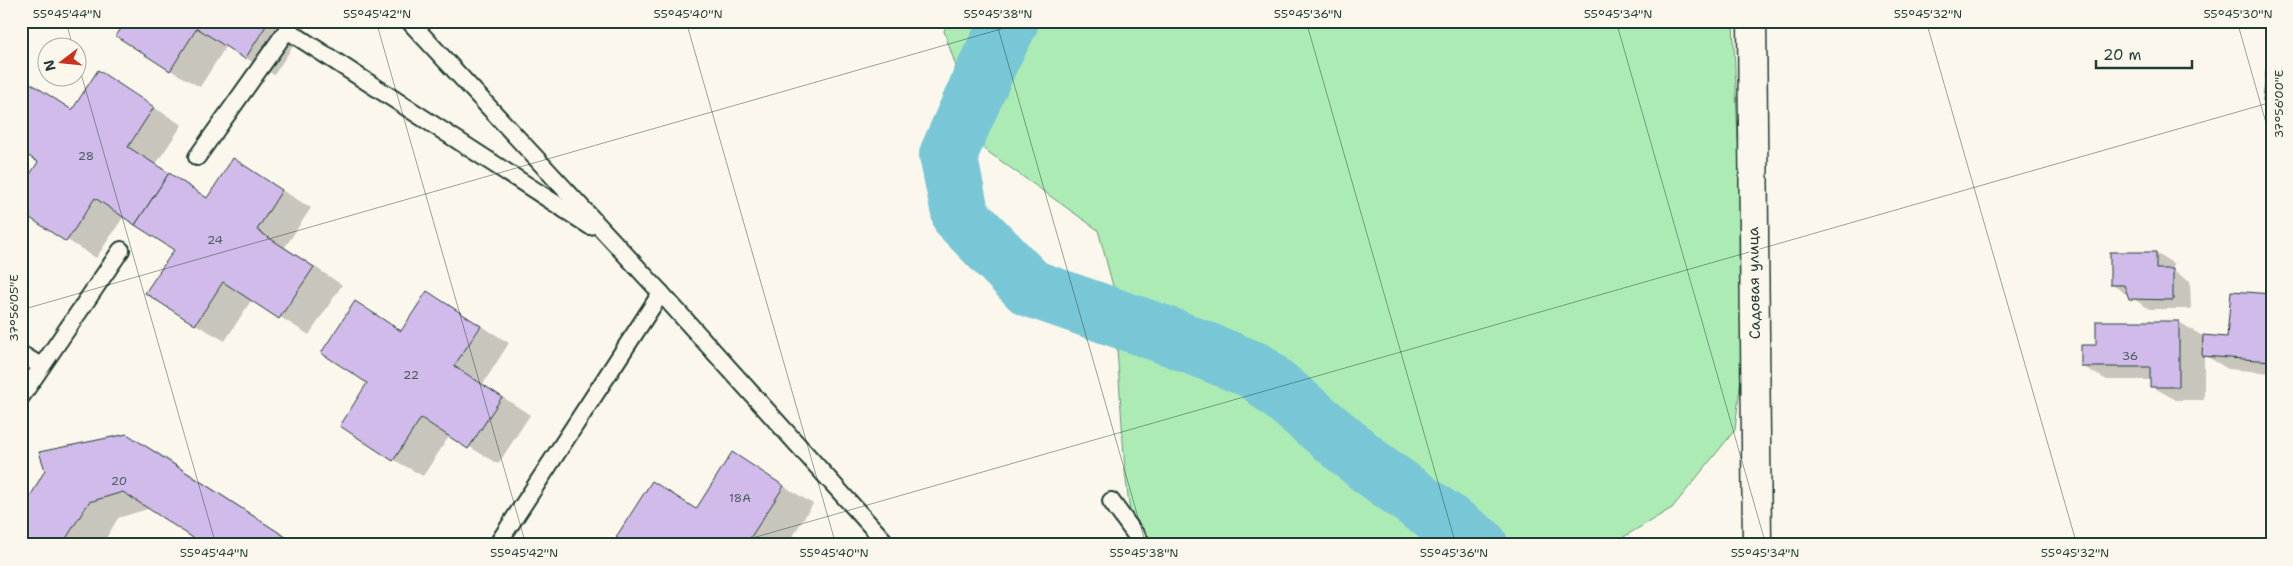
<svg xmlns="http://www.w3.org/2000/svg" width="2293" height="566" font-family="'Shantell Sans',sans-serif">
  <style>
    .green { fill: #acecb4; stroke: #669474 }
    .shadow { fill: #0003 }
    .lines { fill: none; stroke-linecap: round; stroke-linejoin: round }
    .river { stroke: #79c7d6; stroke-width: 58 }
    .building { fill: #d1bbeb; stroke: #1f3d34 }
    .lane-casing { stroke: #1f3d34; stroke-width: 20 }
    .secondary-casing { stroke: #1f3d34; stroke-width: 31 }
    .lane { stroke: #fbf7ec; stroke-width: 16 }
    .secondary { stroke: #fbf7ec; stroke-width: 28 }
    .ticks { fill: none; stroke: #1f3d34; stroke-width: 1; stroke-opacity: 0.45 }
    .labels { text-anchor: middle; stroke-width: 4; stroke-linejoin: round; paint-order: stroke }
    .number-label { font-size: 12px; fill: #4c5c62 }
    .street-label { font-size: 15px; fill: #1f3d34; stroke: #fbf7ec }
    .neatline { fill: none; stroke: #1f3d34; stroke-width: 2 }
    .ticks-label { font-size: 12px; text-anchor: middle; fill: #1f3d34 }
  </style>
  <rect width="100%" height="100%" fill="#fbf7ec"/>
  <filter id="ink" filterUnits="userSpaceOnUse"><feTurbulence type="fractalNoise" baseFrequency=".02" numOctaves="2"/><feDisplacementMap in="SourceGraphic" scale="10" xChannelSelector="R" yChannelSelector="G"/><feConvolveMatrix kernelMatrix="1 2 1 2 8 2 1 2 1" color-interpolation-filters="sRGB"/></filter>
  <g filter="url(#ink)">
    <!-- green -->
    <path class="green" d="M948 21H1733L1746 333 1735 430 1672 508 1610 545H1134L1125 471 1113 286 1098 230 984 149 944 31Z"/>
    <!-- shadow -->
    <g class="shadow">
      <path d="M127 21H301L307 25 274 75 226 46 200 87 170 70Z"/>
      <path d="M98 72 182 125 156 164 208 198 233 160 311 208 285 247 342 285 309 335 252 299 225 341 195 324 175 249 124 216 96 258 21 211 40 162 21 78 73 110Z"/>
      <path d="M2155 253 2173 263V271L2190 281 2191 309H2149L2111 284Z"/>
      <path d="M428 293 509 343 483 384 530 415 498 464 450 435 423 476 394 460 369 383 355 303 402 331Z"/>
      <path d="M2272 295V373L2228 369 2204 355V400H2176L2151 386V380H2107L2082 366 2097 347 2179 322 2204 337 2229 339Z"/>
      <path d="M127 435 157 452 299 545H206L151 508 118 518 102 545H21V512Z"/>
      <path d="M732 454 813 504 787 545H629L652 483 697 510Z"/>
    </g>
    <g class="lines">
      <!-- river -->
      <path class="river" d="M1010 21 989 62 948 155 961 217 1030 288 1171 337 1256 371 1372 468 1479 545"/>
    </g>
    <!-- building -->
    <g class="building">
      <path d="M126 21H269L245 59 197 28 170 71 116 36Z"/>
      <path d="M2268 55H2272V102L2263 101Z"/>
      <path d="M98 70 154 107 128 147 169 173 135 225 95 198 66 242 21 212V188L38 162 21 151V77L72 110Z"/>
      <path d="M233 158 282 190 257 230 314 267 279 319 223 282 195 325 145 293 174 250 135 225 169 173 207 198Z"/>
      <path d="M2110 252H2156V269H2173V300L2129 299 2124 285H2110Z"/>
      <path d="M427 291 481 326 454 366 502 397 468 449 421 418 393 461 340 426 367 383 321 353 355 301 401 331Z"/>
      <path d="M2231 291 2272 294 2271 361 2202 356 2203 335 2227 337Z"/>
      <path d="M2096 321H2179V387H2150V367H2081V345H2096Z"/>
      <path d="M127 434 298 545H204L123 492 89 502 62 545H21V513L45 470 39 452Z"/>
      <path d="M732 452 784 486 747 543 749 545H627L616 537 652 481 696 509Z"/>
    </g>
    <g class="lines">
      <defs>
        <g id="lane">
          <path d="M409 21 661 293 888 545"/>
          <path d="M287 30 590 226"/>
          <path d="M197 157 287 30 291 21"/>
          <path d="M21 354 41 366"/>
          <path d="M21 397 121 250"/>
          <path d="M1111 501 1143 545"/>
          <path d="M497 545 661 293"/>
        </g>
        <path id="secondary" d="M1752 21 1757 545"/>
      </defs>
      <!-- lane casing -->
      <use href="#lane" class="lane-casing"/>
      <!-- secondary casing -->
      <use href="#secondary" class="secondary-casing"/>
      <!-- lane -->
      <use href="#lane" class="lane"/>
      <!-- secondary -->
      <use href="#secondary" class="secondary"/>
    </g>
  </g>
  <!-- ticks -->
  <path class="ticks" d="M66 21 73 48M376 21 526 545M686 21 836 545M996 21 1146 545M1306 21 1456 545M1616 21 1766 545M1926 21 2077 545M2237 21 2272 144M78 63 216 545M21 310 1029 21M728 545 2272 102M2253 545 2272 539"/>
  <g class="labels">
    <!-- number labels -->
    <g class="number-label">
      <text x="86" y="160">28</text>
      <text x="215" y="244">24</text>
      <text x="2130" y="360">36</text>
      <text x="411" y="379">22</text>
      <text x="119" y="485">20</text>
      <text x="740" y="502">18А</text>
    </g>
    <!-- street labels -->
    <g class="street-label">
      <text transform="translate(1754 283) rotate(-91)" y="5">Садовая улица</text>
    </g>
  </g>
  <!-- margin -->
  <rect width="2293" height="566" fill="none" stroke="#fbf7ec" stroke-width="55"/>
  <!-- north arrow -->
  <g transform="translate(62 62) rotate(254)"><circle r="24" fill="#fbf7ec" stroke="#a3ada2"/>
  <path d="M0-4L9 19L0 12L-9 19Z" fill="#c8321e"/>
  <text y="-8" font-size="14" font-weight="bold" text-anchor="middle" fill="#1f3d34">N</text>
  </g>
  <!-- scale -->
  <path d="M2096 60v8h96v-8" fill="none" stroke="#1f3d34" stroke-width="2.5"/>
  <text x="2103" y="60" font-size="15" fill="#1f3d34" stroke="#fbf7ec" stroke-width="4" paint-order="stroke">20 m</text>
  <rect x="28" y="28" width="2238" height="510" class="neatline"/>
  <g class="ticks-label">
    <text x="67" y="18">55°45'44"N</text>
    <text x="377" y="18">55°45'42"N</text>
    <text x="688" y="18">55°45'40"N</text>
    <text x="998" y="18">55°45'38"N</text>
    <text x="1308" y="18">55°45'36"N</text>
    <text x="1618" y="18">55°45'34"N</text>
    <text x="1928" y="18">55°45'32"N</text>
    <text x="2238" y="18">55°45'30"N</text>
    <text transform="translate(2279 104) rotate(-90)" y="4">37°56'00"E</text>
    <text transform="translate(14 308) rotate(-90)" y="4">37°56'05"E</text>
    <text x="214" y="557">55°45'44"N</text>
    <text x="524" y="557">55°45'42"N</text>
    <text x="834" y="557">55°45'40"N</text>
    <text x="1144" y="557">55°45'38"N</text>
    <text x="1454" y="557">55°45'36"N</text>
    <text x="1765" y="557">55°45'34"N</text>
    <text x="2075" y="557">55°45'32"N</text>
  </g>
</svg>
